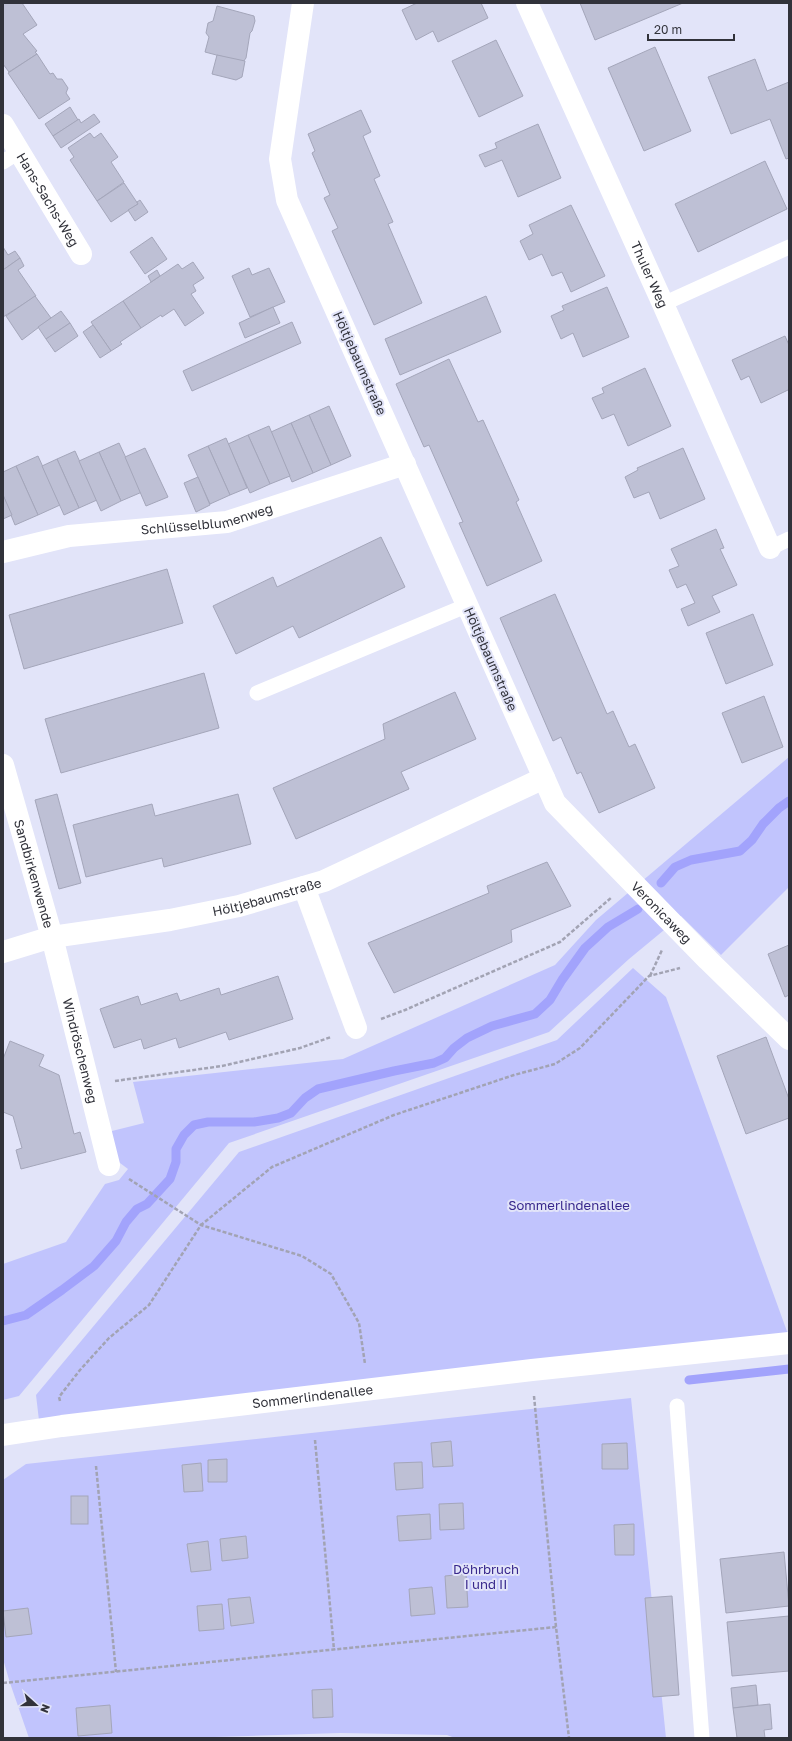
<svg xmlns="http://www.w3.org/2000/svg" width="792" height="1741" font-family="'Golos Text',sans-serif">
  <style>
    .green { fill: #c1c4fd }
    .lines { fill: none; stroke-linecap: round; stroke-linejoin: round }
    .stream { stroke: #a2a3fc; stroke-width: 9 }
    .building { fill: #bec0d5; stroke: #a4a6ba }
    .path { stroke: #a2a3b3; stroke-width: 2.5; stroke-dasharray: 4 2; stroke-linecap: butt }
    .service { stroke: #fff; stroke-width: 15 }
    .minor { stroke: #fff; stroke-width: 22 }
    .labels { text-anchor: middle; stroke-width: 4; stroke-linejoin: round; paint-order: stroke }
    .street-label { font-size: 13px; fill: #31323a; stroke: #e2e4f9 }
    .park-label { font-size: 13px; fill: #37278c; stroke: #e2e4f9 }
  </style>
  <rect width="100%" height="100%" fill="#e2e4f9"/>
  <!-- green -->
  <g class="green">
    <path d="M789 757V887L721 955 681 916 629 959 549 1032 229 1143 19 1396 3 1400V1264L66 1242 105 1184 119 1180 128 1169 112 1157 108 1132 144 1123 133 1082 343 1059 555 965 596 920Z"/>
    <path d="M633 968 666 997 789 1337 40 1429 36 1395 239 1152 557 1040Z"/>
    <path d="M631 1398 666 1738H455L447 1735 340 1733 181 1738H29L10 1683 3 1659V1480L26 1464Z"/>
  </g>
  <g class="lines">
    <!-- stream -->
    <g class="stream">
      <path d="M661 883 675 867 691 860 740 851 752 840 763 824 779 808 789 801"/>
      <path d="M3 1321 26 1315 62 1290 94 1266 116 1241 126 1222 137 1209 147 1204 170 1179 176 1162V1149L184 1135 194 1125 208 1122H254L278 1118 291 1113 305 1098 318 1089 394 1071 434 1063 445 1058 454 1048 467 1038 492 1026 535 1014 550 1000 562 980 585 948 608 927 638 909"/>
      <path d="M689 1380 789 1369"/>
    </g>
  </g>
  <!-- building -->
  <g class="building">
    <path d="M3 3H22L37 25 23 34 37 51 35 52 37 54 9 72 3 64Z"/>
    <path d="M417 3H481L488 18 438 42 433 31 416 40 402 10Z"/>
    <path d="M580 3H683L595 40Z"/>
    <path d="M217 6 254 16 255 21 252 31 250 33 246 58 243 62 205 52 209 37 206 33 208 23 213 21Z"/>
    <path d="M496 40 523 96 479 117 452 61Z"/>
    <path d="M655 47 691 131 644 151 608 68Z"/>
    <path d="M37 54 50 74 53 73 57 79H62L68 88 66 93 70 99 39 119 8 73Z"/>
    <path d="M217 55 245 61 242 77 236 80 212 74Z"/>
    <path d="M755 59 767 91 789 82V158L786 159 770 119 731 134 708 77Z"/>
    <path d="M70 107 78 120 53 136 45 124Z"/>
    <path d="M361 110 371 132 363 136 380 176 374 179 393 222 388 224 422 303 374 325 332 231 338 228 324 198 330 195 312 153 315 151 308 134Z"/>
    <path d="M94 114 100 122 61 148 53 136 79 119 81 123Z"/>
    <path d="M538 124 561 178 518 197 502 160 485 167 479 155 497 148 495 143Z"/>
    <path d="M90 133 94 138 101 133 118 157 111 162 124 182 97 201 70 160 74 157 68 148Z"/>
    <path d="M765 161 787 209 698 252 675 204Z"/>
    <path d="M124 183 138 204 111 222 97 201Z"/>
    <path d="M140 200 148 212 135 221 128 210 138 204 137 202Z"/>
    <path d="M571 205 605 276 571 292 562 272 552 276 542 254 529 260 520 241 533 234 529 225Z"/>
    <path d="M152 237 167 259 145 274 130 252Z"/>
    <path d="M3 247 8 255 15 251 20 258 3 270Z"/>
    <path d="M20 258 24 266 18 270 36 296 3 317V270Z"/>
    <path d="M193 262 204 278 193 285 196 291 191 294 204 313 185 326 174 309 162 317 161 315 141 328 123 301 178 264 182 269Z"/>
    <path d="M249 268 252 275 269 268 285 302 250 317 232 276Z"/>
    <path d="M157 270 160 276 151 282 148 276Z"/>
    <path d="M607 287 629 337 583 357 573 333 561 339 551 316 564 310 562 306Z"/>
    <path d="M35 296 51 318 22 340 6 316Z"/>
    <path d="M486 296 501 332 400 375 385 339Z"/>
    <path d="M123 301 141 328 120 342 122 344 111 351 91 322Z"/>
    <path d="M273 307 280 323 245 338 239 323Z"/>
    <path d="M61 311 70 323 46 339 38 327Z"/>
    <path d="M292 322 301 343 192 391 183 371Z"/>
    <path d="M70 323 78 336 55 352 46 339Z"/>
    <path d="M93 325 111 351 100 358 83 332Z"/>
    <path d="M785 336 789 345V391L788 390 761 403 749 376 741 380 732 360Z"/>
    <path d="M449 359 478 422 483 420 519 500 516 502 542 561 487 586 459 523 463 522 429 445 424 447 396 384Z"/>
    <path d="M645 368 671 426 628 446 614 414 602 419 592 398 604 393 602 388Z"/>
    <path d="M329 406 351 456 331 465 309 415Z"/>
    <path d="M309 415 331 465 313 473 291 423Z"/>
    <path d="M291 423 313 473 292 482 271 432Z"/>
    <path d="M269 426 290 476 270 484 248 435Z"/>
    <path d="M248 435 270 484 250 493 228 444Z"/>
    <path d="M226 438 247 488 230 495 208 446Z"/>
    <path d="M119 443 142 492 121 501 99 452Z"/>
    <path d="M208 446 230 495 210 504 188 455Z"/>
    <path d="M145 448 168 497 146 506 125 457Z"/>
    <path d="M683 448 705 499 660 519 649 492 634 498 625 477 638 470 637 468Z"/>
    <path d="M75 451 97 500 79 508 57 459Z"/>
    <path d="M99 452 121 501 101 511 79 461Z"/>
    <path d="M38 456 60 505 38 515 16 466Z"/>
    <path d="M57 459 79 508 64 515 42 466Z"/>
    <path d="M16 466 38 515 15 525 3 495V472Z"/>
    <path d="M198 477 210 505 196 512 184 483Z"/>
    <path d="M3 495 12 515 3 519Z"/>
    <path d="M716 529 724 548 720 549 737 585 712 596 720 612 688 626 681 609 695 603 686 584 677 588 669 570 679 566 671 549Z"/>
    <path d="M381 537 405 587 299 638 293 626 236 654 213 606 273 577 277 587Z"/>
    <path d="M167 569 183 623 24 669 9 615Z"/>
    <path d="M555 594 607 714 613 711 629 747 635 744 655 788 599 813 581 772 577 774 561 737 553 741 500 618Z"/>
    <path d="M753 614 773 665 726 684 706 633Z"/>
    <path d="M204 673 219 728 61 773 45 719Z"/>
    <path d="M455 692 476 739 401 772 409 789 296 839 273 788 385 739 383 724Z"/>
    <path d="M764 696 783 747 742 763 722 713Z"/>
    <path d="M57 794 81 883 59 889 35 800Z"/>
    <path d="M238 794 251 844 164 867 162 858 86 877 73 825 152 804 155 816Z"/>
    <path d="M547 862 571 906 511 930 512 942 394 993 368 943 489 893 487 886Z"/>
    <path d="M789 945V995L785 997 768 954Z"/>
    <path d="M278 976 293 1019 229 1040 226 1032 179 1048 176 1038 144 1049 141 1039 114 1048 100 1009 138 996 141 1005 177 993 180 1001 219 988 221 995Z"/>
    <path d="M766 1037 789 1099V1118L746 1134 717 1056Z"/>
    <path d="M10 1041 44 1055 39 1066 59 1075 74 1134 80 1132 86 1152 21 1169 16 1150 22 1148 13 1116 3 1112V1059Z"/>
    <path d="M451 1441 453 1466 433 1467 431 1443Z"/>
    <path d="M627 1443 628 1469H602V1444Z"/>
    <path d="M227 1459V1482H208V1460Z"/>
    <path d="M422 1462 423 1488 396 1490 394 1463Z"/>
    <path d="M201 1463 203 1491 184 1492 182 1465Z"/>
    <rect x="71" y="1496" width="17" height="28"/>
    <path d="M463 1503 464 1529 440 1530 439 1504Z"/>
    <path d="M430 1514 431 1539 399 1541 397 1516Z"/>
    <path d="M634 1524V1555H615L614 1525Z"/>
    <path d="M246 1536 248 1558 222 1561 220 1539Z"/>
    <path d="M208 1541 211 1570 191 1572 187 1544Z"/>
    <path d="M784 1552 789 1606 726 1613 720 1559Z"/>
    <path d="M466 1574 468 1607 447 1608 445 1576Z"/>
    <path d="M432 1587 435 1614 411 1616 409 1589Z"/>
    <path d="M672 1596 679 1695 653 1697 645 1598Z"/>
    <path d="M250 1597 254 1623 231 1626 228 1599Z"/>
    <path d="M222 1604 224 1629 199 1631 197 1606Z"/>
    <path d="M28 1608 32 1634 6 1637 3 1611Z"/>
    <path d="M789 1616V1671L732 1676 727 1622Z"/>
    <path d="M756 1685 758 1705 733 1708 731 1688Z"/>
    <path d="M332 1689 333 1717 313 1718 312 1690Z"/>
    <path d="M770 1704 772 1729 764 1730 765 1738H737L733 1708Z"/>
    <path d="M110 1705 112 1733 78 1736 76 1708Z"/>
  </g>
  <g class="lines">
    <!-- path -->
    <g class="path">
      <path d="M650 976 662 950"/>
      <path d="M381 1019 405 1010 560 942 612 897"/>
      <path d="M115 1081 222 1066 300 1048 331 1037"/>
      <path d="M129 1179 201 1225 302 1256 331 1274 359 1323 365 1364"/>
      <path d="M534 1396 556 1627 569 1738"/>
      <path d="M60 1401 59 1397 80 1370 109 1338 149 1305 201 1225 272 1167 394 1115 514 1075 555 1064 580 1048 649 976 680 968"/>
      <path d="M315 1440 334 1650"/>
      <path d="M96 1466 116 1672"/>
      <path d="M3 1683 556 1627"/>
    </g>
    <!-- service -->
    <g class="service">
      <path d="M3 162 20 151"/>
      <path d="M663 304 789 247"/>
      <path d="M770 548 789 539"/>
      <path d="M257 693 468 605"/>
      <path d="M677 1406 702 1738"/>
    </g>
    <!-- minor -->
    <g class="minor">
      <path id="s1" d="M527 3 663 304 770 548"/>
      <path id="s2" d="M3 125 81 254"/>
      <path id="s3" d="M3 552 69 536 227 522 405 464"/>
      <path id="s4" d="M3 765 52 937 109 1165"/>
      <path id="s5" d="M544 778 555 803 708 960 789 1039"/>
      <path d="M304 887 356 1028"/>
      <path id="s6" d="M3 952 52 937 170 920 239 906 324 881 544 778 287 200 280 159 303 3"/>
      <path id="s7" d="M3 1435 62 1426 532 1370 789 1343"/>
    </g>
  </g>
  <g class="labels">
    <!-- street labels -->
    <g class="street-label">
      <text dy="5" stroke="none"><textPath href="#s2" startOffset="87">Hans-Sachs-Weg</textPath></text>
      <text dy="5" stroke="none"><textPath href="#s1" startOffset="298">Thuler Weg</textPath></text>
      <text transform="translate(360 363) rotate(66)" y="5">Höltjebaumstraße</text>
      <text dy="5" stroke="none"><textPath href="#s3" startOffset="207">Schlüsselblumenweg</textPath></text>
      <text transform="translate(491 659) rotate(66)" y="5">Höltjebaumstraße</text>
      <text dy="5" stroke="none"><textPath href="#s4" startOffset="113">Sandbirkenwende</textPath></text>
      <text dy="5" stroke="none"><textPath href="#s6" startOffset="270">Höltjebaumstraße</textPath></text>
      <text dy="5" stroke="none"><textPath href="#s5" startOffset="180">Veronicaweg</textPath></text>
      <text dy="5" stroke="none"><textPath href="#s4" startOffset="296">Windröschenweg</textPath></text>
      <text dy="5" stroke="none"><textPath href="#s7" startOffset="312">Sommerlindenallee</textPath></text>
    </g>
    <!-- park labels -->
    <g class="park-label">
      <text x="569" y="1210">Sommerlindenallee</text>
      <text x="486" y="1574">Döhrbruch<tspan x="486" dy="15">I und II</tspan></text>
    </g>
  </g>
  <!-- border -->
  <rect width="792" height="1741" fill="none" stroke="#31323a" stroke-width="8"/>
  <!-- north arrow -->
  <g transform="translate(36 1705) rotate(111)" stroke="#e2e4f9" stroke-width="3" paint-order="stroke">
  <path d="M0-3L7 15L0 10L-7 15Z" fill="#31323a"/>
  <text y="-6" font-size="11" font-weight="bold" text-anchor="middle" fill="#31323a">N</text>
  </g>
  <!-- scale -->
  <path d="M648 34v6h86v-6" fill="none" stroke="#31323a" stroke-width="2"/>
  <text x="654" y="34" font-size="12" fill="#31323a" stroke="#e2e4f9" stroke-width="3" paint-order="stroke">20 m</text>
</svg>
